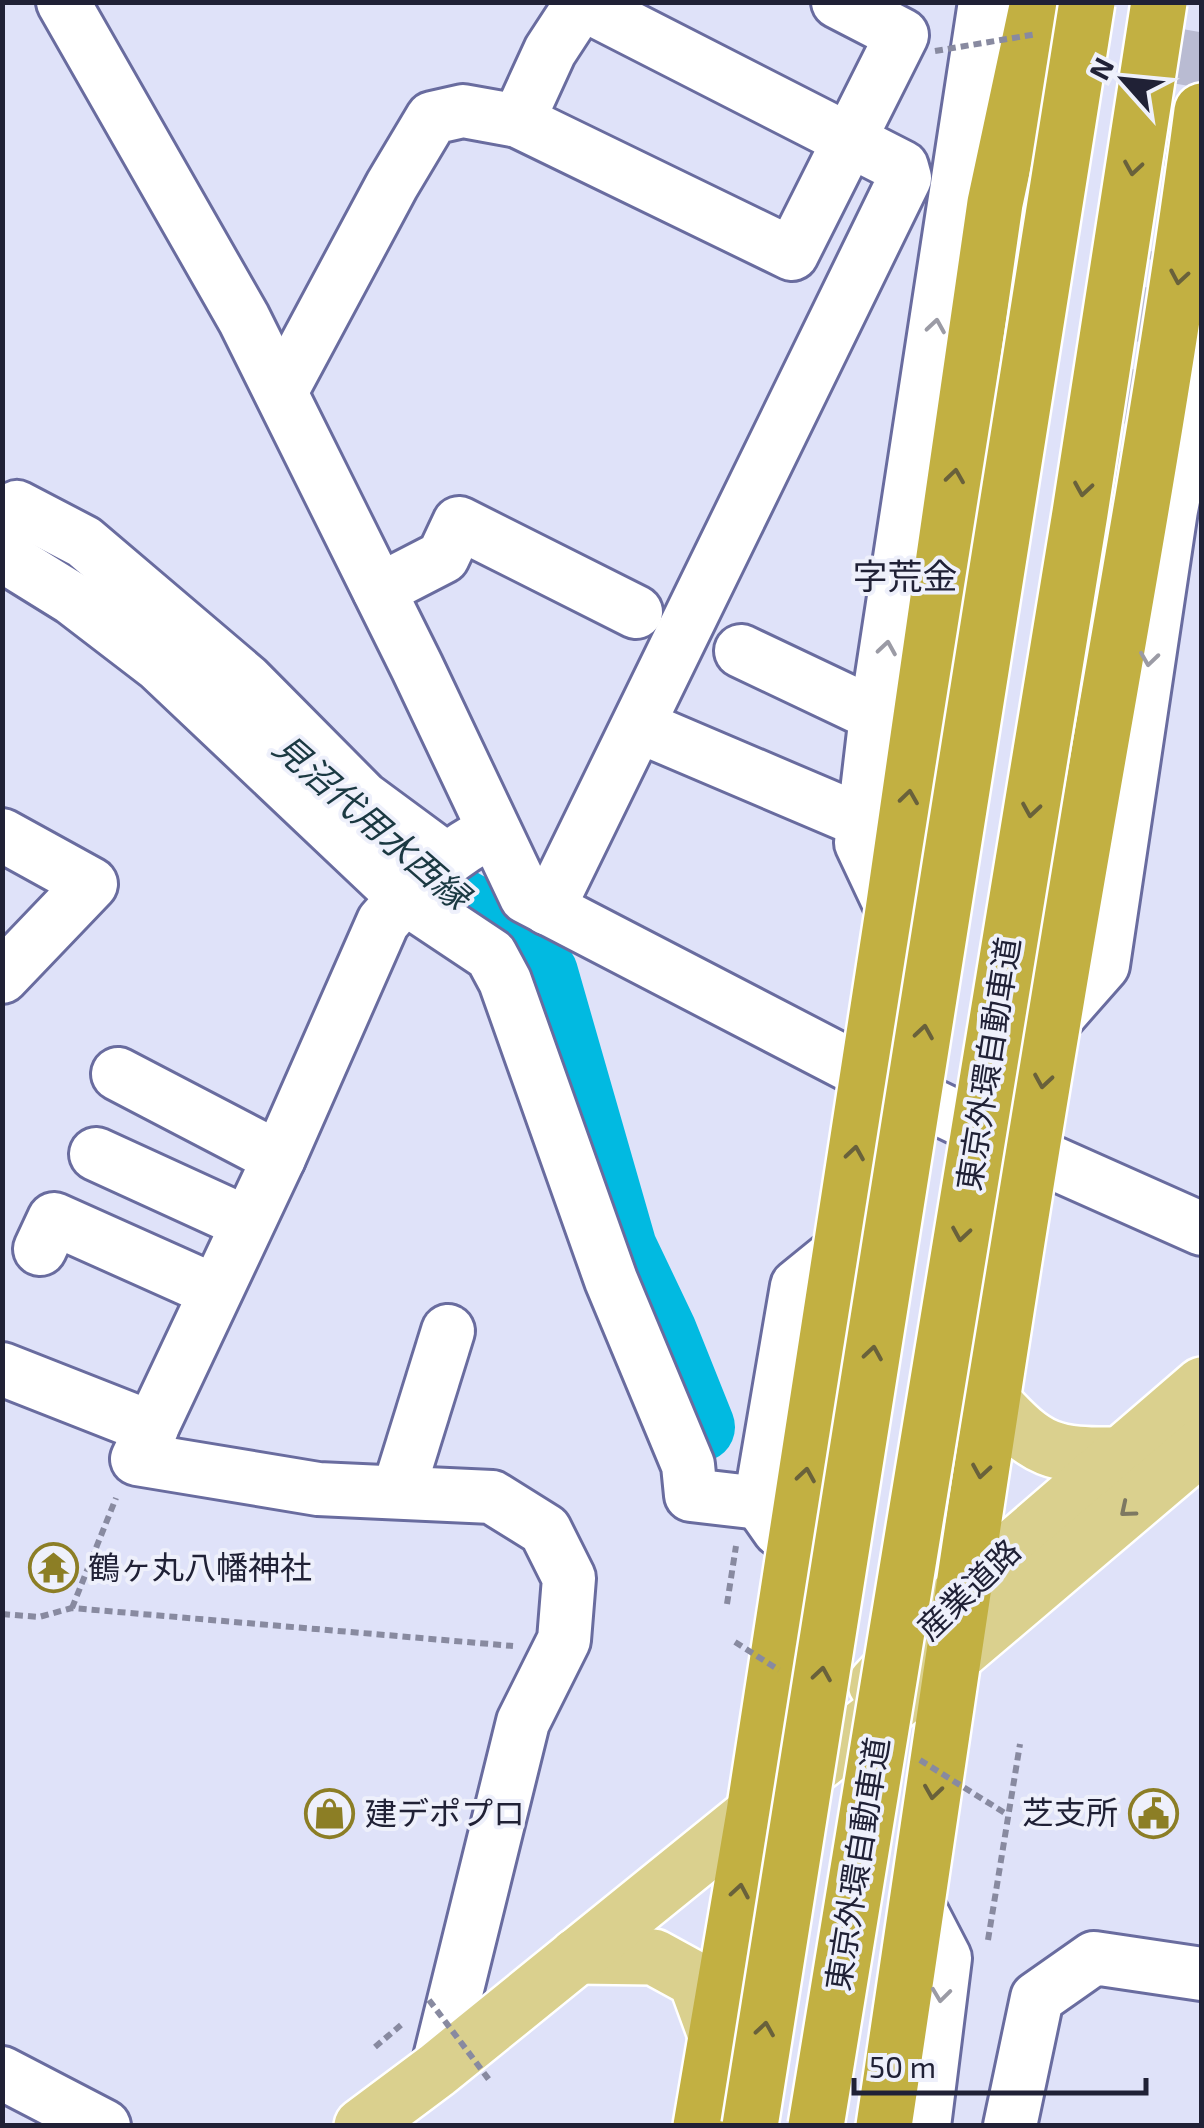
<svg xmlns="http://www.w3.org/2000/svg" width="1204" height="2128" font-family="'Exo 2','Noto Sans JP',sans-serif">
  <style>
    .lines { fill: none; stroke-linecap: round; stroke-linejoin: round }
    .river { stroke: #01bae1; stroke-width: 70 }
    .highway-tunnel { stroke: #b9bbd2; stroke-width: 55; stroke-dasharray: 55 28; stroke-linecap: butt }
    .minor-casing { stroke: #696c9f; stroke-width: 58 }
    .major-casing { stroke: #fff; stroke-width: 60 }
    .highway-casing { stroke: #fff; stroke-width: 60 }
    .path { stroke: #888aa0; stroke-width: 6; stroke-dasharray: 8 5; stroke-linecap: butt }
    .minor { stroke: #fff; stroke-width: 52 }
    .major { stroke: #dad08e; stroke-width: 55 }
    .highway { stroke: #c2b042; stroke-width: 55 }
    .highway-bridge-casing { stroke: #fff; stroke-width: 60; stroke-linecap: butt }
    .path-bridge { stroke: #888aa0; stroke-width: 6; stroke-dasharray: 8 5; stroke-linecap: butt }
    .highway-bridge { stroke: #c2b042; stroke-width: 55 }
    .oneway { stroke: #69613b }
    .oneway2 { stroke: #9b9ba5 }
    .oneway3 { stroke: #7d7862 }
    .labels { text-anchor: middle; stroke-width: 8; stroke-linejoin: round; paint-order: stroke }
    .street-label { font-size: 32px; fill: #202136; stroke: #eef0fb }
    .poi-label { font-size: 32px; fill: #202136; stroke: #eef0fb; text-anchor: start }
    .neighbourhood-label { font-size: 35px; fill: #202136; stroke: #eef0fb }
    .water-label { font-size: 35px; font-style: italic; fill: #1b3942; stroke: #eef0fb }
  </style>
  <rect width="100%" height="100%" fill="#dfe2f9"/>
  <g class="lines">
    <!-- river -->
    <path class="river" d="M375 832 455 900 516 935 543 973 622 1248 662 1332 700 1427"/>
    <!-- highway-tunnel -->
    <g class="highway-tunnel">
      <path d="M1170 167 1198 2"/>
      <path d="M1057 833 1156 252"/>
      <path d="M984 1267 1013 1095"/>
    </g>
    <defs>
      <g id="minor">
        <path d="M63 2 244 319 417 667 526 897 867 1074 1031 1153 1202 1229"/>
        <path d="M518 121 792 254 902 35 838 2"/>
        <path d="M281 392 392 185 432 118 463 111 518 121 550 51 582 2"/>
        <path d="M2 515 17 507 84 542 246 680 363 798 447 860"/>
        <path d="M2 555 73 599 159 665 404 897 491 955 505 981 611 1280 688 1465 691 1495 760 1503"/>
        <path d="M379 590 443 557 459 523 636 612"/>
        <path d="M741 651 876 715"/>
        <path d="M650 731 864 822"/>
        <path d="M2 835 91 884 2 977"/>
        <path d="M548 909 905 178 902 167 581 3"/>
        <path d="M893 911 861 843 876 715 985 2"/>
        <path d="M1052 1023 1103 965 1171 510 1202 356"/>
        <path d="M118 1074 279 1158"/>
        <path d="M96 1154 247 1223"/>
        <path d="M40 1249 54 1219 215 1291"/>
        <path d="M2 1369 152 1428"/>
        <path d="M398 1492 448 1331"/>
        <path d="M779 1530 760 1503 797 1286 840 1251"/>
        <path d="M917 1904 945 1958 924 2126"/>
        <path d="M437 2070 523 1722 564 1640 569 1578 545 1530 492 1497 318 1489 137 1459 279 1158 383 922C413 886 450 852 493 831"/>
        <path d="M2 2073 104 2126"/>
        <path d="M1010 2126 1037 1998 1094 1958 1202 1974"/>
      </g>
      <g id="major">
        <path d="M992 1401C1038 1452 1052 1456 1120 1455"/>
        <path d="M876 1684 962 1592 1202 1385"/>
        <path d="M577 1956 654 1957 696 1980 716 2035"/>
        <path d="M362 2126 437 2070 754 1813 951 1659 1202 1446"/>
      </g>
      <g id="highway">
        <path d="M701 2126 754 1813 893 911 995 203 1038 2"/>
        <path d="M884 2126C939 1757 991 1389 1053 1021 1103 718 1162 416 1202 111"/>
      </g>
    </defs>
    <!-- minor casing -->
    <use href="#minor" class="minor-casing"/>
    <!-- major casing -->
    <use href="#major" class="major-casing"/>
    <!-- highway casing -->
    <use href="#highway" class="highway-casing"/>
    <!-- path -->
    <g class="path">
      <path d="M727 1604 736 1546"/>
      <path d="M72 1608 116 1498"/>
      <path d="M2 1614 39 1617 72 1608 513 1646"/>
      <path d="M988 1940 1020 1744"/>
      <path d="M375 2047 401 2025"/>
    </g>
    <!-- minor -->
    <use href="#minor" class="minor"/>
    <!-- major -->
    <use href="#major" class="major"/>
    <!-- highway -->
    <use href="#highway" class="highway"/>
    <defs>
      <g id="highway-bridge">
        <path d="M750 2126 1087 2"/>
        <path d="M816 2126 1080 513 1159 2"/>
      </g>
    </defs>
    <!-- highway-bridge casing -->
    <use href="#highway-bridge" class="highway-bridge-casing"/>
    <!-- path-bridge -->
    <g class="path-bridge">
      <path d="M935 51 1037 34"/>
      <path d="M735 1642 779 1670"/>
      <path d="M920 1760 1008 1815"/>
      <path d="M429 2000 490 2081"/>
    </g>
    <!-- highway-bridge -->
    <use href="#highway-bridge" class="highway-bridge"/>
  </g>
  <!-- one-way arrows -->
  <defs><path id="oneway-chevron" d="M-2-3.5L2.5 0L-2 3.5" fill="none" stroke-width="1.6" stroke-linecap="round" stroke-linejoin="round" transform="scale(2.5)"/></defs>
  <g class="oneway">
    <use href="#oneway-chevron" transform="translate(1133 168) rotate(99)"/>
    <use href="#oneway-chevron" transform="translate(1179 277) rotate(100)"/>
    <use href="#oneway-chevron" transform="translate(955 476) rotate(-82)"/>
    <use href="#oneway-chevron" transform="translate(1083 489) rotate(99)"/>
    <use href="#oneway-chevron" transform="translate(909 797) rotate(-82)"/>
    <use href="#oneway-chevron" transform="translate(1031 810) rotate(99)"/>
    <use href="#oneway-chevron" transform="translate(924 1032) rotate(-81)"/>
    <use href="#oneway-chevron" transform="translate(1043 1081) rotate(99)"/>
    <use href="#oneway-chevron" transform="translate(855 1153) rotate(-81)"/>
    <use href="#oneway-chevron" transform="translate(961 1234) rotate(99)"/>
    <use href="#oneway-chevron" transform="translate(873 1353) rotate(-81)"/>
    <use href="#oneway-chevron" transform="translate(981 1471) rotate(99)"/>
    <use href="#oneway-chevron" transform="translate(806 1475) rotate(-81)"/>
    <use href="#oneway-chevron" transform="translate(822 1674) rotate(-81)"/>
    <use href="#oneway-chevron" transform="translate(933 1792) rotate(98)"/>
    <use href="#oneway-chevron" transform="translate(740 1891) rotate(-80)"/>
    <use href="#oneway-chevron" transform="translate(765 2029) rotate(-81)"/>
  </g>
  <g class="oneway2">
    <use href="#oneway-chevron" transform="translate(936 326) rotate(-81)"/>
    <use href="#oneway-chevron" transform="translate(887 648) rotate(-81)"/>
    <use href="#oneway-chevron" transform="translate(1149 659) rotate(98)"/>
    <use href="#oneway-chevron" transform="translate(941 1995) rotate(97)"/>
  </g>
  <use class="oneway3" href="#oneway-chevron" transform="translate(1127 1510) rotate(140)"/>
  <!-- icons -->
  <defs>
    <symbol id="temple-ring" viewBox="-11 -11 22 22"><circle r="9.5" fill="#eef0fb" stroke="#8c7e25" stroke-width="1.5"/><path d="M0-6L5-2H3V0L6.5 2.5H4V6H1.5V3h-3V6H-4V2.5H-6.5L-3 0V-2H-5Z" fill="#8c7e25"/></symbol>
    <symbol id="civic-ring" viewBox="-11 -11 22 22"><circle r="9.5" fill="#eef0fb" stroke="#8c7e25" stroke-width="1.5"/><path d="M-.6-6.5H3V-4.5H.6V-3L4-1V1h2V6H-6V1h2V-1L-.6-3ZM-1.2 2.5V6h2.4V2.5Z" fill="#8c7e25"/></symbol>
    <symbol id="shop-ring" viewBox="-11 -11 22 22"><circle r="9.5" fill="#eef0fb" stroke="#8c7e25" stroke-width="1.5"/><path d="M-5-2.5h2.3a2.7 3.5 0 0 1 5.4 0H5L5.5 6h-11ZM-1.5-2.5h3a1.5 2.3 0 0 0-3 0Z" fill="#8c7e25"/></symbol>
  </defs>
  <g fill-rule="evenodd">
    <use href="#temple-ring" x="26" y="1540" width="55" height="55"/>
    <use href="#civic-ring" x="1126" y="1786" width="55" height="55"/>
    <use href="#shop-ring" x="302" y="1786" width="55" height="55"/>
  </g>
  <g class="labels">
    <!-- street labels -->
    <g class="street-label">
      <text transform="translate(989 1064) rotate(-81)" y="11">東京外環自動車道</text>
      <text transform="translate(969 1590) rotate(-44)" y="11">産業道路</text>
      <text transform="translate(858 1864) rotate(-81)" y="11">東京外環自動車道</text>
    </g>
    <!-- poi labels -->
    <g class="poi-label">
      <text x="88" y="1579">鶴ヶ丸八幡神社</text>
      <text x="1118" y="1824" text-anchor="end">芝支所</text>
      <text x="365" y="1825">建デポプロ</text>
    </g>
    <!-- neighbourhood labels -->
    <g class="neighbourhood-label">
      <text x="905" y="589">字荒金</text>
    </g>
    <!-- water labels -->
    <g class="water-label">
      <text transform="translate(371 822) rotate(41)" y="12">見沼代用水西縁</text>
    </g>
  </g>
  <!-- border -->
  <rect width="1204" height="2128" fill="none" stroke="#202136" stroke-width="10"/>
  <!-- north arrow -->
  <g transform="translate(1124 80) rotate(297)" stroke="#eef0fb" stroke-width="8" paint-order="stroke">
  <path d="M0-8L18 38L0 25L-18 38Z" fill="#202136"/>
  <text y="-15" font-size="28" font-weight="bold" text-anchor="middle" fill="#202136">N</text>
  </g>
  <!-- scale -->
  <path d="M854 2078v15h292v-15" fill="none" stroke="#202136" stroke-width="5"/>
  <text x="869" y="2078" font-size="30" fill="#202136" stroke="#eef0fb" stroke-width="8" paint-order="stroke">50 m</text>
</svg>
